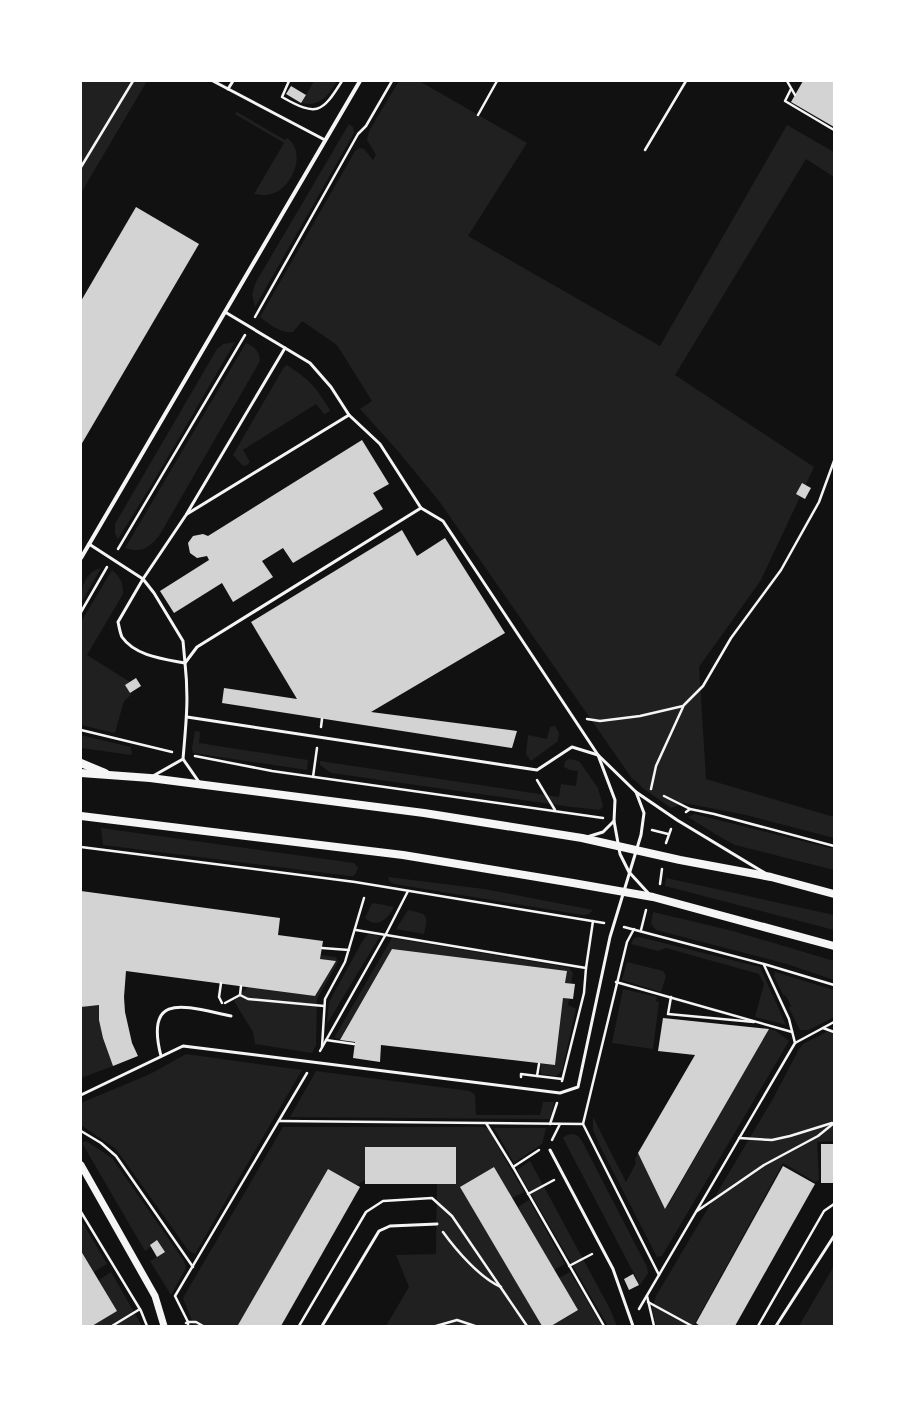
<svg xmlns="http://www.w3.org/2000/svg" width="915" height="1407" font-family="Commissioner,sans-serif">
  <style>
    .green { fill: #202020 }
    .building { fill: #d3d3d3 }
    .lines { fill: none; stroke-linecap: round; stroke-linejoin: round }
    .path { stroke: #f5f5f5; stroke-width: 2.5 }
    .service { stroke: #f5f5f5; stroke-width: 3 }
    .minor { stroke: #f5f5f5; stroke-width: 4 }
    .tertiary { stroke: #f5f5f5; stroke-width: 7 }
    .secondary { stroke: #f5f5f5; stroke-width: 8 }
  </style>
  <rect width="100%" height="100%" fill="#111"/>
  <!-- green -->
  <g class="green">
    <path d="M81 81H147L81 193Z"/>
    <path d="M314 81H337C328 96 320 107 301 103Z"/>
    <path d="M399 81H422L421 82 527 143 468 236 660 346 787 125 834 152V177L806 159 675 375 814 467 761 580 699 667 706 779 834 817V838L746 815 684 803 671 808 644 789 631 777 439 501 397 450 360 409 372 401 337 345 302 321 293 332C281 334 269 324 260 317L355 151 360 148 364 149 373 160 376 155 367 140 369 131Z"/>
    <path d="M237 112 285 140 287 138C309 153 290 194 266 195 262 196 258 194 254 194L284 143 235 114Z"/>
    <path d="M349 124 353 127 354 133 255 307 252 294 256 282Z"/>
    <path d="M235 342 152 484 118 539 115 534V524L217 349 223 344Z"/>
    <path d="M246 343C255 347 259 351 260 361L159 536C148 549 141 553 125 548Z"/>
    <path d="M287 365C311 381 315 386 330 410L329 412 324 414 316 404 243 450 250 462 247 465 243 466 233 455 284 367Z"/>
    <path d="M101 568 81 603C81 588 84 573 101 568Z"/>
    <path d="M112 570C121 578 123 582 123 594L87 655 130 682 125 685 131 695 125 700 123 704 115 733 81 725V622Z"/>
    <path d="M555 726 559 733 558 741 531 761 526 754 528 735 547 739 550 727Z"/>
    <path d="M195 731 200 732 199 743 308 760 307 770 193 753 192 749Z"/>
    <path d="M81 735 130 747 132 752 131 755 81 748Z"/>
    <path d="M570 759 579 761 598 788 603 806 600 810 572 807 331 773 320 765V761L559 797 561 784 576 786 578 771 570 770 564 767 565 761Z"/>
    <path d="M694 814 834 849V870L735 845 720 837 688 817Z"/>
    <path d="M101 828 354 863 358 868 356 873 353 876H349L103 845Z"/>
    <path d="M388 877 484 889 593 910 589 914 583 915 394 884 390 882Z"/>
    <path d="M666 878 834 915V930L665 886Z"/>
    <path d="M374 903 394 907C388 919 377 929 365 918L371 905Z"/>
    <path d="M408 910C427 914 429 914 424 934L396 929Z"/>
    <path d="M653 912 733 931 834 961V980L787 964 656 930 651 924Z"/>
    <path d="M368 934 380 936 327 1024 329 1002 362 942Z"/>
    <path d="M639 937 760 967 786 1025 755 1017 764 984 759 974 666 948 658 951 631 944 634 938Z"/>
    <path d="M392 938 566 967 569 968 573 973 571 983H565L567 971 392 949 341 1039 334 1038Z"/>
    <path d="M321 955 336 957 338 962 317 999 316 1045 312 1053 255 1044 253 1032 234 1001 249 986 315 996 336 961 320 959Z"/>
    <path d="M627 962 663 971 666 976 661 992 622 980Z"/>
    <path d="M775 972 834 990V1017L809 1030H800L789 1008 791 1006 786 996 783 995 774 976Z"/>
    <path d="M623 989 657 997 656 1001 659 1002 653 1049 612 1043Z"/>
    <path d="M563 998 569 999 568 1005 576 1009 562 1071 556 1076 541 1074V1064L555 1065Z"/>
    <path d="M99 1005C99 1027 106 1046 113 1066L81 1078V1007Z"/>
    <path d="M834 1028V1141L817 1142 819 1180 815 1182 783 1163 694 1325 696 1326H656L652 1308 656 1296 774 1097 799 1049 803 1044Z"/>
    <path d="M769 1029 776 1031 789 1041 662 1256 657 1257 600 1146 593 1130V1117L626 1182 636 1163 635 1159 638 1153 666 1209Z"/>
    <path d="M186 1054 302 1070 195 1254 188 1250 116 1149 81 1125V1103L150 1074Z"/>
    <path d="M316 1071 470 1091 475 1095 476 1115H540L543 1102H554L550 1119 290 1117Z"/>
    <path d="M283 1127H484L488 1129 524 1192 512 1198 494 1167 461 1187 542 1326H386L409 1287 396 1255 436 1254 437 1184H456V1147L365 1180 357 1185 328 1169 238 1325 239 1326H194L183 1298Z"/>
    <path d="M494 1128H545L546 1129 542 1144 514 1163Z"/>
    <path d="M573 1134 578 1136 582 1141 647 1267 648 1273 640 1285 563 1138 567 1135Z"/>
    <path d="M86 1141 112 1158 184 1261 186 1268 171 1295 150 1261 157 1257 151 1247 145 1251 82 1143Z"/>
    <path d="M530 1161 610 1309 617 1326H608L517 1170Z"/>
    <path d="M529 1200 565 1264 554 1270 518 1207Z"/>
    <path d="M81 1220 107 1264 94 1272 81 1251Z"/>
    <path d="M834 1266V1326H799Z"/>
    <path d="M111 1272 142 1326H92L116 1311 99 1280Z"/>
    <path d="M570 1272 602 1326H551L559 1278Z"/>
  </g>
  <!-- building -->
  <g class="building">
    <path d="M803 81H834V127L791 102Z"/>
    <path d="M291 86 306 95 301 103 286 94Z"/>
    <path d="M136 207 199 244 81 445V301Z"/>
    <path d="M362 440 389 484 373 493 383 509 293 563 283 548 262 561 273 577 233 602 222 583 174 613 160 591 209 560 207 556 197 558 190 553 188 543 193 536 203 534 208 536Z"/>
    <path d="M802 483 811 488 805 499 796 494Z"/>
    <path d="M402 530 417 556 445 538 505 633 371 712 517 731 512 748 222 703 224 688 297 699 251 622Z"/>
    <path d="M136 678 141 686 130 693 125 685Z"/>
    <path d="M81 891 280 918 278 935 323 941 320 959 336 961 315 996 126 971 124 997 125 1012 132 1043 138 1056 113 1066 103 1038 99 1020V1005L81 1007Z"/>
    <path d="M392 949 567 971 565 983 575 984 573 999 563 998 555 1065 381 1045 380 1062 353 1058 355 1042 340 1040Z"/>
    <path d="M663 1018 769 1029 665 1209 638 1153 695 1055 658 1051Z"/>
    <rect x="821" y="1144" width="13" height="39"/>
    <rect x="365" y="1147" width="91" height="37"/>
    <path d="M783 1166 815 1184 735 1326H700L696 1323Z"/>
    <path d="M494 1167 578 1310 551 1326H542L460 1187Z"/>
    <path d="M328 1169 360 1187 281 1326H239L238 1325Z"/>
    <path d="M157 1240 165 1252 157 1257 150 1245Z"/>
    <path d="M81 1251 117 1311 92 1326H81Z"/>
    <path d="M633 1274 639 1285 629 1290 624 1279Z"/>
  </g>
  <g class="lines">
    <!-- path -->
    <g class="path">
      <path d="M289 81 282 97C317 117 322 113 342 81"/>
      <path d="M787 81 795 95"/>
      <path d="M791 89 785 101 834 130"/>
      <path d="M478 115 497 81"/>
      <path d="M645 150 686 81"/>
      <path d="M81 167 133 81"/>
      <path d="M255 317 358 134 366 126 392 81"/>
      <path d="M118 549 245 335"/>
      <path d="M81 612 107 567"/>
      <path d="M587 719 600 721 640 716 683 706 703 686 731 638 781 570 819 502 834 461"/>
      <path d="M321 727 322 719"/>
      <path d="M81 730 172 752"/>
      <path d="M195 756 272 771 603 818"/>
      <path d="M313 777 317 748"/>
      <path d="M537 780 555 810"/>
      <path d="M651 789 656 766 683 707"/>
      <path d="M664 796 690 809"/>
      <path d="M686 812 690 809 714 814 834 846"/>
      <path d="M652 830 668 834"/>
      <path d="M666 843 671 829"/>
      <path d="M81 847 355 882 604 923"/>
      <path d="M660 884 662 869"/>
      <path d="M624 927 764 964 834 985"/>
      <path d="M634 929 627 942 583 1124 659 1275"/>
      <path d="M356 930 586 968 584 993 562 1081"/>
      <path d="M641 930 646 910"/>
      <path d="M322 948 349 950"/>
      <path d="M586 968 593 921"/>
      <path d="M616 982 792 1032"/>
      <path d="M221 983 219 997 222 1003"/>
      <path d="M241 986 240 995 248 999 324 1006"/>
      <path d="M671 997 668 1014 754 1022"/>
      <path d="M225 1003 240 995"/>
      <path d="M823 1028 834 1032"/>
      <path d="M326 1040 354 1044"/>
      <path d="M795 1043 834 1022"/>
      <path d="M322 1047 325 999 345 962 364 898"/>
      <path d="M320 1051 386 934 408 891"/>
      <path d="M539 1064 537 1076 562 1079"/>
      <path d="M521 1077V1074L537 1076"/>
      <path d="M279 1121 583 1124"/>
      <path d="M486 1123 513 1167 604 1326"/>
      <path d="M550 1124 557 1103"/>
      <path d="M81 1131 101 1143 116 1156 193 1267"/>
      <path d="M739 1138 772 1140 790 1136 832 1123"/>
      <path d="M552 1140 560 1124"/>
      <path d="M513 1167 539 1150"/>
      <path d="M528 1194 554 1180"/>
      <path d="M697 1211 764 1165 818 1136 834 1123"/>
      <path d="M81 1212 141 1311 147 1326"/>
      <path d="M443 1232C456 1250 480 1278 501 1287"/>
      <path d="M569 1266 592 1254"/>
      <path d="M647 1296 654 1326"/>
      <path d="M648 1302 692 1326"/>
      <path d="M639 1309 795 1043 789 1019 764 965"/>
      <path d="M186 1323 188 1322 175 1296 307 1073"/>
      <path d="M112 1326 140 1309"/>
      <path d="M188 1326V1322H196L203 1326"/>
      <path d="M299 1326 366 1212 383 1201 432 1198 452 1216 527 1326"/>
      <path d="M436 1326 457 1320 475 1326"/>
      <path d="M758 1326 824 1211 834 1204"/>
    </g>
    <!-- service -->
    <g class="service">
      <path d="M213 81 325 140"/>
      <path d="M228 89 233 81"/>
      <path d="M285 348 310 363 331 387 349 415 380 444 421 508 443 521 598 755 615 800 614 821 620 854 629 872 650 895"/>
      <path d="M187 514 349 415"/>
      <path d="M89 544 143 579 154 593 183 641 185 663C164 659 135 656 122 637 120 633 119 626 118 622L143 579 186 515 285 348 225 312"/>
      <path d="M187 717 537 770 572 747 598 755 636 792 677 820 765 873"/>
      <path d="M183 759C186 723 189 699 185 663L197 647 421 508"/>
      <path d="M153 776 183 759 199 782"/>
      <path d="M587 837 603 832 614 821"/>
      <path d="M161 1056C144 990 187 1007 231 1016"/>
      <path d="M81 1095 183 1046 560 1093 578 1087 610 937 641 835 644 813 636 792"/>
      <path d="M550 1150 613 1269 633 1326"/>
      <path d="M322 1326 379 1231 390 1226 437 1224"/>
      <path d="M776 1326 834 1236"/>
    </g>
    <!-- minor -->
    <path class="minor" d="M81 558 360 81"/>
    <!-- tertiary -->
    <path class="tertiary" d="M81 1165 155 1296 164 1326"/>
    <!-- secondary -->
    <g class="secondary">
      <path d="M81 763 105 773"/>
      <path d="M81 773 150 778 424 813 582 838 680 860 771 877 834 894"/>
      <path d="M81 816 403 855 573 883 653 897 834 946"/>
    </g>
  </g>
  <!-- border -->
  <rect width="915" height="1407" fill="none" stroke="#ffffff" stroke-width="164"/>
</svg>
